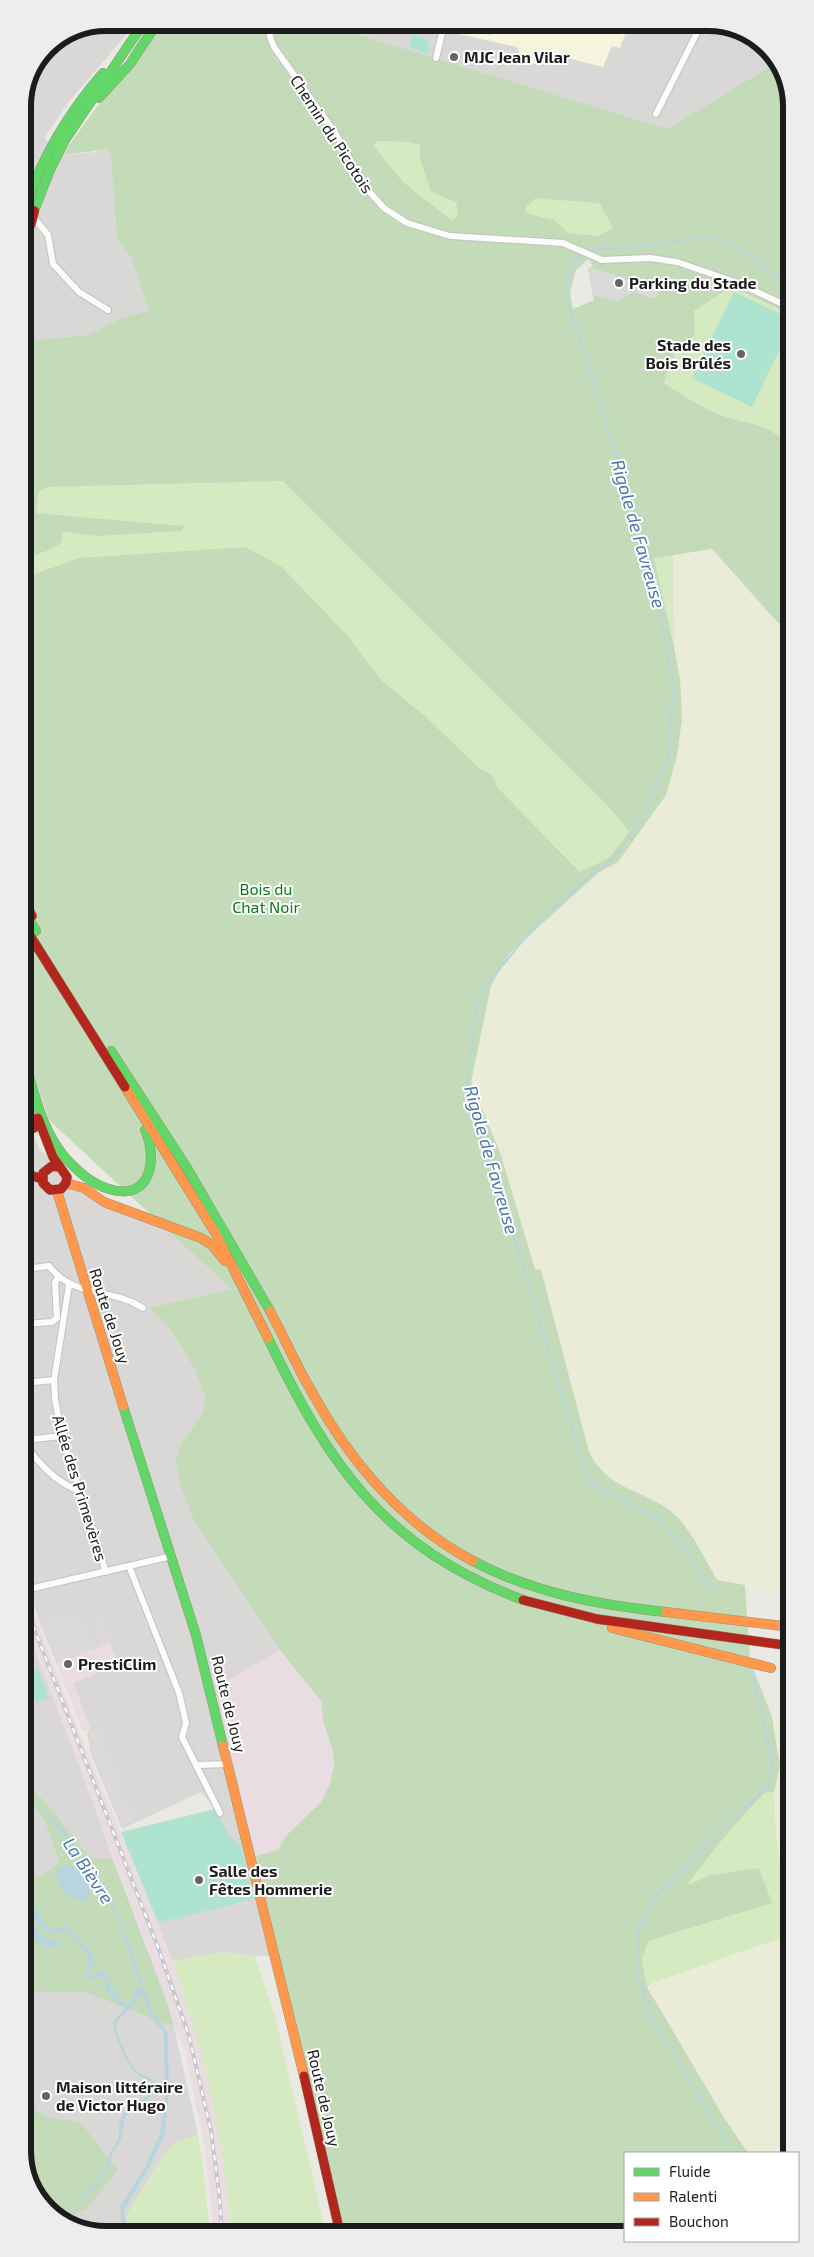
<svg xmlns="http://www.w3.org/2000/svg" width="814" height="2257" font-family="'Exo 2',sans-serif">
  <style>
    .residential { fill: #dad8d6 }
    .industrial { fill: #e9dde3 }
    .education { fill: #f5f5de }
    .farmland { fill: #eaecd7 }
    .grass { fill: #d6eac1 }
    .forest { fill: #c4dbb9; fill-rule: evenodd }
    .pitch { fill: #aee4cf }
    .parking { fill: #dbdad8 }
    .water { fill: #b6d5df }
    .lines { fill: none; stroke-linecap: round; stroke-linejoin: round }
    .stream { stroke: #b6d5df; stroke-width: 2 }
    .street-casing { stroke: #c3c2c0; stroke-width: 8 }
    .fast-casing { stroke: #92957c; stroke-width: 10 }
    .slow-casing { stroke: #92957c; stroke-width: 10 }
    .jam-casing { stroke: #92957c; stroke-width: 10 }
    .street { stroke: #fcfcfb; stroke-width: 6 }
    .fast { stroke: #63d668; stroke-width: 9 }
    .slow { stroke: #ff974d; stroke-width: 9 }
    .jam { stroke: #b3261e; stroke-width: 9 }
    .rail-casing { stroke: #c9c9c8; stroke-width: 4 }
    .rail { stroke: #fff; stroke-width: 2; stroke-dasharray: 5.5; stroke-linecap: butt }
    .jam-bridge-casing { stroke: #a19881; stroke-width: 11; stroke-linecap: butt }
    .jam-bridge { stroke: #b3261e; stroke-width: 10 }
    .poi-dot { fill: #646462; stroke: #fff; stroke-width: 2 }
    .labels { text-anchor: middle; stroke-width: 4; stroke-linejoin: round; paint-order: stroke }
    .poi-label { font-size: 16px; font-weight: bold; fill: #1c1c1c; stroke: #fff; text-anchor: start }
    .street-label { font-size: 16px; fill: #1c1c1c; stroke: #fff }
    .park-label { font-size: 16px; fill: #087c16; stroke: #fff }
    .water-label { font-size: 18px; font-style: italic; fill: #4777ae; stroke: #fff }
    .rim { fill: none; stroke: #1c1c1c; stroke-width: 6 }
  </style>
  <rect width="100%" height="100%" fill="#ebe9e4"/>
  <!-- residential -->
  <g class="residential">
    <path d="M713 23 763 43 775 63 668 129 330 26Z"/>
    <path d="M132 28 67 104 44 138 64 155 96 152 108 148 111 160 117 239 131 257 149 310 122 318 87 335 35 340 28 362 23 400V101L47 47 75 29Z"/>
    <path d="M24 1104 39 1149 101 1204 170 1232 231 1289 149 1308 173 1333 195 1370 205 1397 203 1412 183 1441 196 1525 280 1650 216 1688 279 1956H255L224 1952 172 1961 158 1923 253 1899 231 1838 215 1809 201 1792 122 1829 91 1754 87 1733 90 1728 73 1683 118 1664 110 1643H92L74 1614 41 1626 25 1575Z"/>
    <path d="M25 1625 92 1799 113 1859H92L43 1799 25 1784Z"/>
    <path d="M25 1794 45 1822 59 1862 42 1876H25Z"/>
    <path d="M25 1992H84L174 2027 198 2135 177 2142 167 2150 133 2204 127 2216 124 2234H101L55 2217 25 2173Z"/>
  </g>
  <!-- industrial -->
  <g class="industrial">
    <path d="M25 1588 79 1732 158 1923 196 2031 219 2127 225 2170 230 2234H214L204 2143 184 2048 174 2027 167 2002 92 1799 25 1625Z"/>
    <path d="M41 1626 92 1643H110L118 1664 73 1683 90 1728 83 1731Z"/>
    <path d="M280 1650 321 1701 324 1724 332 1748 334 1766 330 1784 321 1802 286 1836 278 1850 256 1856 216 1688Z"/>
  </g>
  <!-- education -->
  <path class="education" d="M629 24 620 48 612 46 603 67 552 54 542 55V64H524L517 47 449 32 451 25Z"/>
  <!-- farmland -->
  <g class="farmland">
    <path d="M712 552 789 637 791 1592 718 1580 693 1539 659 1504 618 1485 596 1468 589 1452 501 1155 471 1082 491 986 510 953 598 873 618 862 666 795 677 756 682 719 680 679 674 647 673 555Z"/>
    <path d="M777 1715 791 1718V2153H748L723 2116 647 1987 654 1982 790 1935 776 1833 774 1792 780 1766 772 1717Z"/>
  </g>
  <!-- grass -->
  <g class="grass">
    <path d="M377 141 407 142 420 145V159L456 202 458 215 453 221 403 182 374 146Z"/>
    <path d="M536 198C557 201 578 200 600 204L613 229 597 236 569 233 554 220 525 213 526 207Z"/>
    <path d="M733 287 789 314V448C771 421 744 425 718 414 699 406 681 394 664 383L675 352 695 336 694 311 729 288Z"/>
    <path d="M283 481 608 806 629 832 609 858 581 872 497 787C496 776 489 773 480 769L425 716 382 681 347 635 282 567 79 558 23 578V559L50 550 61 543 63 532 98 536 182 531 184 526 36 513 39 492 47 487Z"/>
    <path d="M673 555 674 647 654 558Z"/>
    <path d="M774 1792 776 1833 790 1935 654 1982 647 1987 642 1960 648 1941 771 1903 759 1868 711 1875 685 1887C710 1854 736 1823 765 1793Z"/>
    <path d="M224 1952 255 1956 275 2016 326 2233 230 2234C226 2139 203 2050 172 1961Z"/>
    <path d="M198 2135 203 2165 210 2234H124L127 2216 133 2204 167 2150 177 2142Z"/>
  </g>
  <!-- forest -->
  <g class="forest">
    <path d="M330 26 668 129 775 63 789 84V314L733 287 729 288 694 311 695 336 675 352 664 383C681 394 699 406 718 414 744 425 771 421 789 448V624L778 623 712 549 654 558 674 647 680 679 682 719 677 756 666 795 618 862 598 873 510 953 491 986 471 1082 501 1155 535 1269 541 1270 589 1452C609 1492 642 1488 672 1512 690 1527 705 1559 717 1580L745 1585 750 1660 772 1717 780 1766 774 1792 765 1793C736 1822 711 1853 686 1886L711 1875 759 1868 772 1903 648 1941 642 1960 647 1987 723 2116 748 2153H625V2232L344 2233 256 1856 278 1850 286 1836 321 1802 330 1784 334 1766 332 1748 324 1724 321 1701 280 1650 196 1525 181 1487 176 1460 183 1441 203 1412 205 1397 195 1370 173 1333 149 1308 231 1289 49 1120 24 1046 23 578 79 558 245 547 282 567 347 635 382 681 425 716 480 769C489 773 496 776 497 787L580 872 609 858 629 832 608 806 283 481 47 487 39 492 36 513 184 526 182 531 98 536 63 532 61 543 50 550 23 559V400L28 362 35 340 87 335 122 318 149 310 131 257 117 239 111 160 108 149 64 155 67 148 96 108 124 77 129 55 145 29 151 32 153 37 158 31 166 28ZM377 141 407 142 420 145V159L431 192 456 202 458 215 453 221 403 182 374 146ZM536 198C557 201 578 200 600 204L613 228 597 236 569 233 554 220 526 213V207ZM588 259 593 266 588 269 594 300 573 309 570 293 576 270ZM591 268 634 281 661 286 650 298 635 291 617 301Z"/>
    <path d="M25 1784 43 1799 92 1859H113L167 2002 174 2027 84 1992H25V1876H42L59 1862 45 1822 25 1794Z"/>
    <path d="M25 2106 51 2118 80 2122 118 2170 86 2210 59 2218 55 2217 25 2173Z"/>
  </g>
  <!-- pitch -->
  <g class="pitch">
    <path d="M453 25H493L490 35Z"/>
    <path d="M412 34 429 41 428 54 410 47Z"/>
    <path d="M734 292 789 318V330L752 407 692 378Z"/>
    <path d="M38 1669 49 1698 36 1703 26 1674Z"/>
    <path d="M215 1809 231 1838 241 1846 254 1899 158 1923 121 1832Z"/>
  </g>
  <!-- parking -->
  <g class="parking">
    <path d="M591 268 634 281 661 286 656 298H650L635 291 617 301 593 295 589 270Z"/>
    <path d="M74 1614 93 1643 100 1641 91 1621 100 1619 110 1643 57 1664 41 1626Z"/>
    <path d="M98 1728 122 1788 118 1790 126 1811 131 1809 134 1819 123 1826 90 1745 94 1743 89 1731Z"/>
  </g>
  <!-- water -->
  <g class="water">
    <path d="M39 1803 63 1830 107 1888 125 1933 143 1986 139 1984C127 1946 116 1905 91 1872L87 1876 90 1893 85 1901C71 1901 63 1890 56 1879L57 1869C69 1862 74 1867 85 1873L89 1870 61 1832 37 1804Z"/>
    <path d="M25 1893 47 1927 52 1929 69 1928 92 1953 94 1962 91 1969 85 1970 90 1961C89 1955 72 1935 66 1932 61 1930 54 1934 49 1934 37 1925 25 1907 25 1893Z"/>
    <path d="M25 1910 41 1935 49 1940H62L60 1945 50 1947 52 1951C32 1939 25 1934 25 1910Z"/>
    <path d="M89 1972 90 1976H93L99 1972H107L110 1987 118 1993 120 2000 125 2004 131 2002C133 1994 133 1992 140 1987L146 1990 153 2012 168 2034 169 2091 165 2133 150 2166 124 2210 126 2224 125 2234H121L122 2225 120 2207 145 2167 160 2133 165 2099 164 2036 162 2030 150 2017 144 1996 139 1994 134 2006 129 2008 115 2024C119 2038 126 2061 137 2071 144 2077 156 2077 157 2088L154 2094 125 2117 121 2140 112 2154 110 2166 96 2188 84 2196C81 2203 76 2210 75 2218 85 2221 98 2222 101 2234L65 2221 74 2217 73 2210 80 2203 81 2196 95 2185 107 2165 110 2152 119 2138V2124L122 2115 154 2090 155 2087C150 2079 142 2078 136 2073 124 2061 116 2039 113 2022L125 2008C116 2005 114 1996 106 1990L105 1977 89 1980 85 1975V1973Z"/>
  </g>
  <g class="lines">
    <!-- stream -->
    <g class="stream">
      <path d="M586 250 626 248 709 237 736 245 771 273 789 282"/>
      <path d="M582 253C565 268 566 285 569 306L652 565 673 686 669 754 646 813 619 852 539 921 484 988 476 1010 467 1082 587 1477 595 1486 660 1520 687 1553 711 1590"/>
      <path d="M733 2153 649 2013 638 1974 639 1928 656 1896 768 1786 772 1763 752 1672"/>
    </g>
    <defs>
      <g id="street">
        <path d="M270 27V37L274 47 336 134 365 187 384 208 407 223 450 236 563 243 602 260 650 258 677 262 738 283 789 307"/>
        <path d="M436 58 444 25"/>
        <path d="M35 74 40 64"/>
        <path d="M656 114 702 23"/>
        <path d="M31 214 48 235 53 264 79 292 108 310"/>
        <path d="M24 1269 49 1266C75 1299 110 1287 143 1308"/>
        <path d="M69 1285 54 1380 55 1399 62 1436 106 1572"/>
        <path d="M24 1324 52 1322 57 1318 55 1283 58 1277"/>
        <path d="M24 1383 54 1380"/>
        <path d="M24 1440 62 1436"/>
        <path d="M24 1444C40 1464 56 1483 80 1491"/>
        <path d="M129 1566 179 1693 186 1723 182 1737 220 1813"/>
        <path d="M25 1577 29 1589"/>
        <path d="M25 1590 172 1556"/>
        <path d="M197 1765 228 1764"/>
      </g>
      <g id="fast">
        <path d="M99 98 130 64 154 28"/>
        <path d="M27 202C44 153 69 112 103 73"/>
        <path d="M34 211 50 170 65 140 140 28"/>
        <path d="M24 912 36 931"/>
        <path d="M111 1051 187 1168 270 1311"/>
        <path d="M24 1059C34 1091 41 1128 63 1155 75 1169 91 1184 109 1189 151 1202 158 1159 145 1130"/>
        <path d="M268 1338C329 1466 385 1548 523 1600"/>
        <path d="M123 1406 196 1635 223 1746"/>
        <path d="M473 1561C533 1593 599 1605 666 1612"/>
      </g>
      <g id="slow">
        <path d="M125 1087 216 1234 268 1338"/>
        <path d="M66 1183 84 1188 104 1202 201 1238 212 1245 225 1261"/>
        <path d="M57 1191 123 1406"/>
        <path d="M270 1311C286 1341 299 1371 316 1399 353 1465 406 1526 473 1561"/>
        <path d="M666 1612 791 1627"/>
        <path d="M612 1628 771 1668"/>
        <path d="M223 1746 304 2076"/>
      </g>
      <g id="jam">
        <path d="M23 259 30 225"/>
        <path d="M24 900 32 916"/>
        <path d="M24 926 125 1087"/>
        <path d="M24 1096 34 1128"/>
        <path d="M38 1118 53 1157 67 1177 66 1183 61 1189 50 1190 43 1183V1173L52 1166 59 1167"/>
        <path d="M24 1173 42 1179"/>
        <path d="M523 1600 597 1619 791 1646"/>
        <path d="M304 2076 340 2233"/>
      </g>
    </defs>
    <!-- street casing -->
    <use href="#street" class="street-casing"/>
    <!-- fast casing -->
    <use href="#fast" class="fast-casing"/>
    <!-- slow casing -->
    <use href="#slow" class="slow-casing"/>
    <!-- jam casing -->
    <use href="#jam" class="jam-casing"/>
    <!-- street -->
    <use href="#street" class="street"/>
    <!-- fast -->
    <use href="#fast" class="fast"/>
    <!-- slow -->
    <use href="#slow" class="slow"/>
    <!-- jam -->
    <use href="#jam" class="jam"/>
    <defs>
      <path id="rail" d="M25 1605 159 1950 189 2036 211 2131 219 2192 222 2234"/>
    </defs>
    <!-- rail casing -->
    <use href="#rail" class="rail-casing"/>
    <!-- rail -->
    <use href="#rail" class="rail"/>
    <defs>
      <g id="jam-bridge">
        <path d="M23 215 27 202"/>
        <path d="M30 225 34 211"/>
      </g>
    </defs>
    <!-- jam-bridge casing -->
    <use href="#jam-bridge" class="jam-bridge-casing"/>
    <!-- jam-bridge -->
    <use href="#jam-bridge" class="jam-bridge"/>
  </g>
  <!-- markers -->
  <g class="poi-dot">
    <circle cx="454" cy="57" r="5"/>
    <circle cx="619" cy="283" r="5"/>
    <circle cx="741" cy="354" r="5"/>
    <circle cx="68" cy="1664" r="5"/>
    <circle cx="199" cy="1880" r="5"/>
    <circle cx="46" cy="2096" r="5"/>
  </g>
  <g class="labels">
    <!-- poi labels -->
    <g class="poi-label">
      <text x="464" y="63">MJC Jean Vilar</text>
      <text x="629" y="289">Parking du Stade</text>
      <text x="731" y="351" text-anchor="end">Stade des<tspan x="731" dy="18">Bois Brûlés</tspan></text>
      <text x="78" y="1670">PrestiClim</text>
      <text x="209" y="1877">Salle des<tspan x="209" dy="18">Fêtes Hommerie</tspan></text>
      <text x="56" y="2093">Maison littéraire<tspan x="56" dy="18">de Victor Hugo</tspan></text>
    </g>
    <!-- street labels -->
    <g class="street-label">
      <text transform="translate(332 134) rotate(57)" y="6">Chemin du Picotois</text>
      <text transform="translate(110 1316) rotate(72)" y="6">Route de Jouy</text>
      <text transform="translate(80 1488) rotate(73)" y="6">Allée des Primevères</text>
      <text transform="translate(229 1704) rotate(76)" y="6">Route de Jouy</text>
      <text transform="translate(324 2098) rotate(77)" y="6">Route de Jouy</text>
    </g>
    <!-- park labels -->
    <g class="park-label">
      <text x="266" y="895">Bois du<tspan x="266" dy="18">Chat Noir</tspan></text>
    </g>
    <!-- water labels -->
    <g class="water-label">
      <text transform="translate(638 534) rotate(74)" y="6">Rigole de Favreuse</text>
      <text transform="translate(491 1160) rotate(74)" y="6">Rigole de Favreuse</text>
      <text transform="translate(88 1871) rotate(56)" y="6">La Bièvre</text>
    </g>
  </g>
  <!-- crop -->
  <path d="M0 0H814V2257H0ZM106 31H708A75 75 0 0 1 783 106V2151A75 75 0 0 1 708 2226H106A75 75 0 0 1 31 2151V106A75 75 0 0 1 106 31Z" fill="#ededed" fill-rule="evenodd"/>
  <path class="rim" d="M106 31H708A75 75 0 0 1 783 106V2151A75 75 0 0 1 708 2226H106A75 75 0 0 1 31 2151V106A75 75 0 0 1 106 31Z"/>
  <!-- legend -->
  <rect x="624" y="2152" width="175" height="90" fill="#ffffff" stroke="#a4a4a4"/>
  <rect x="634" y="2168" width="25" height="8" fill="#63d668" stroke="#a4a4a4"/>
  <text x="669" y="2177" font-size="15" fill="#1c1c1c">Fluide</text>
  <rect x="634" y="2193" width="25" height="8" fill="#ff974d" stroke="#a4a4a4"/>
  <text x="669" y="2202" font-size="15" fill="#1c1c1c">Ralenti</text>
  <rect x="634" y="2218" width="25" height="8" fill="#b3261e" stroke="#a4a4a4"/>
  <text x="669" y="2227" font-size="15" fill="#1c1c1c">Bouchon</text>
</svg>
